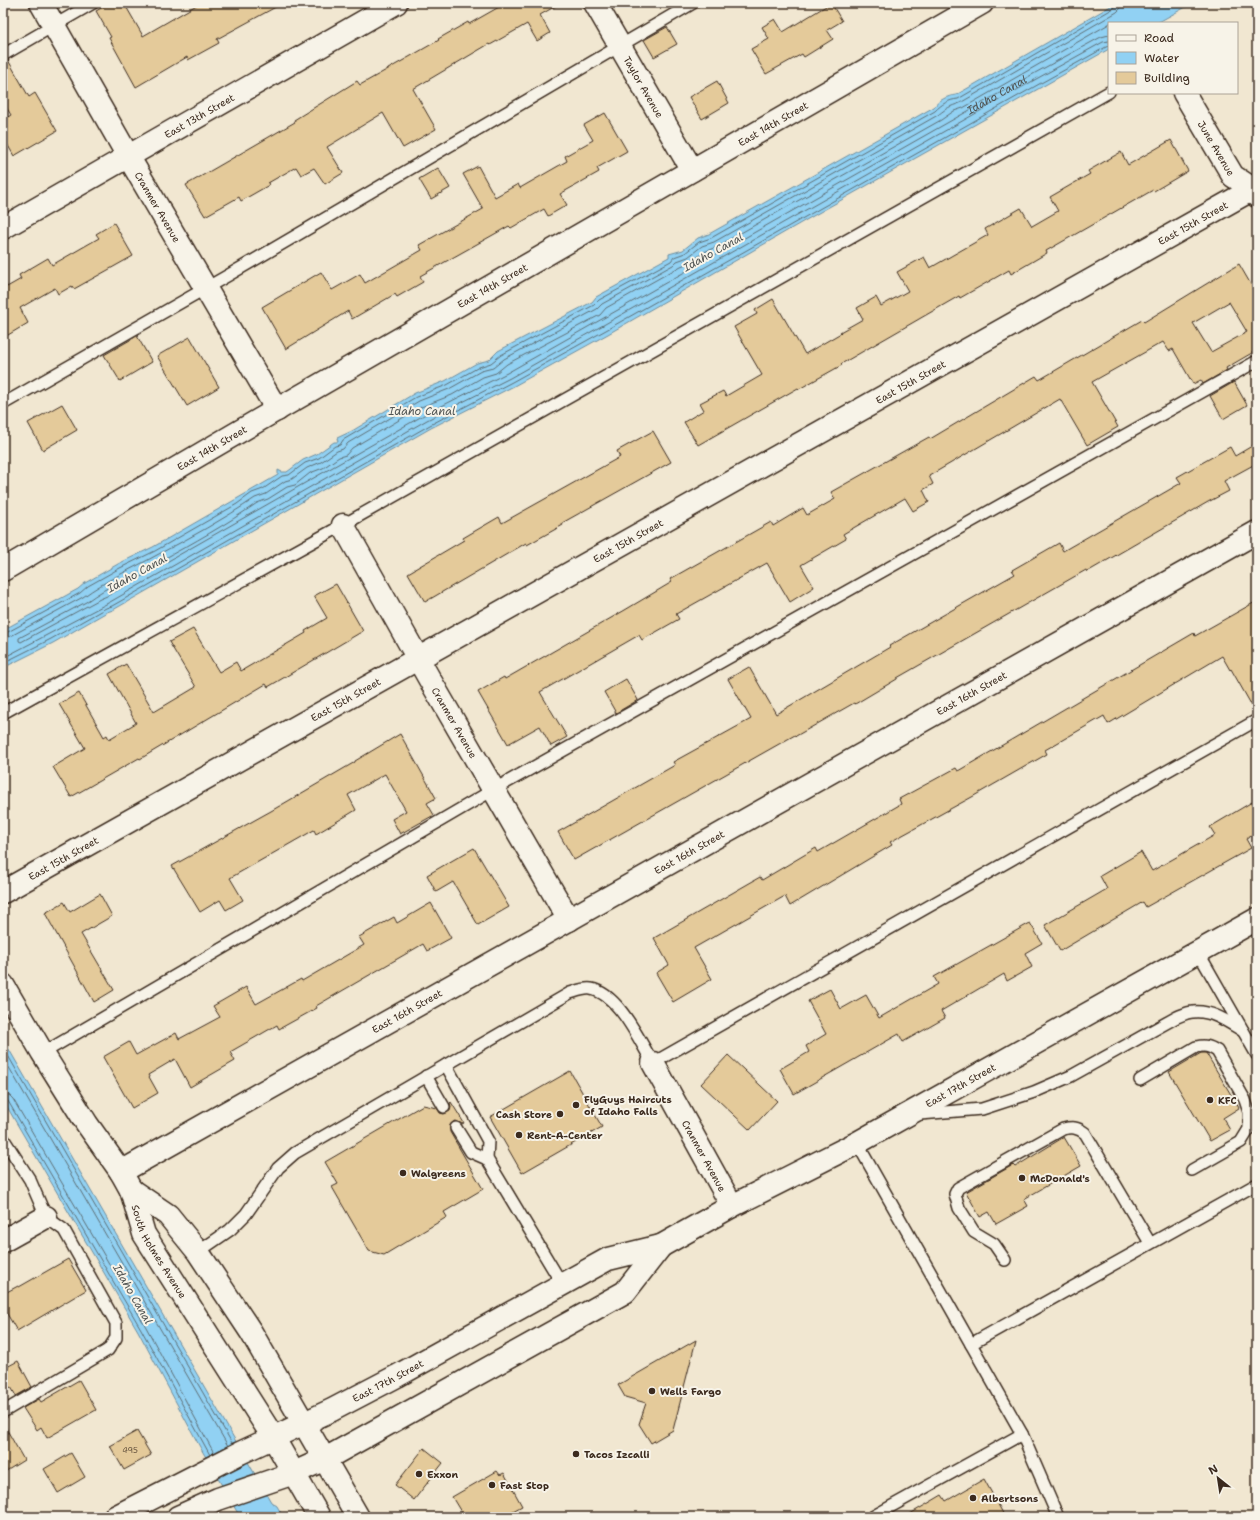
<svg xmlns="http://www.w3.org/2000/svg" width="1260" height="1520" font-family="'Shantell Sans',sans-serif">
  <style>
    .water { fill: #91d1f3; stroke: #6f8e9e }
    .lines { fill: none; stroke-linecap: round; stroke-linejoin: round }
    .shore { stroke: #5d6d73; stroke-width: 1 }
    .building { fill: #e4ca9a; stroke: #3b2a1e; fill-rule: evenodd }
    .lane-casing { stroke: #3b2a1e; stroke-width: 14 }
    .street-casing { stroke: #3b2a1e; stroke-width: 25 }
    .secondary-casing { stroke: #3b2a1e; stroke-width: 25 }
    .primary-casing { stroke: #3b2a1e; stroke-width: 25 }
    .lane { stroke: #f7f3e8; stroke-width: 11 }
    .street { stroke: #f7f3e8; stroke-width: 22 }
    .secondary { stroke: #f7f3e8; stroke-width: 22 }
    .primary { stroke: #f7f3e8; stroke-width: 22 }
    .poi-dot { fill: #3b2a1e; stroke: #f7f3e8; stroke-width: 1.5 }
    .labels { text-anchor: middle; stroke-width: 4; stroke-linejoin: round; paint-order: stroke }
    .number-label { font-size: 8px; fill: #65523d }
    .street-label { font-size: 10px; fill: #3b2a1e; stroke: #f7f3e8 }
    .poi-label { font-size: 10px; font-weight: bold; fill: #3b2a1e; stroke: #f7f3e8; text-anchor: start }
    .water-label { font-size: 11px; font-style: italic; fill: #505453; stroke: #f7f3e8 }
  </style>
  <rect width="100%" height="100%" fill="#f1e7d1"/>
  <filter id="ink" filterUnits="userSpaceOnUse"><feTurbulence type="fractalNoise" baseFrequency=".025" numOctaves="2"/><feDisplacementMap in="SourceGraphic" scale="8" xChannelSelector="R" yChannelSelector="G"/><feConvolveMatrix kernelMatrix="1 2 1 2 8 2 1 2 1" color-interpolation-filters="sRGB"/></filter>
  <g filter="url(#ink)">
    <!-- water -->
    <g class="water">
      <path d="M1116 3H1193L1157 23H1109V49L813 216 608 334 514 386 431 428 113 610 107 612 53 643 3 668V630L78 589 85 583 118 564 153 547 278 475V470L282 472H287L303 460 317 454 334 442H338L337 438 352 431 415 393 445 381 477 363 489 360 498 351 592 302 596 297 669 257V254L683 250 698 238 709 234 934 107C939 100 947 96 956 95Z"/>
      <path d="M3 1039 271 1502 277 1506 283 1517H240L200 1447 138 1331 3 1100Z"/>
    </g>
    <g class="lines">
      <!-- shore -->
      <g class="shore">
        <path id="s1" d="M1109 24 963 108 954 111 941 120 716 247 704 252 691 262 681 266 606 308 600 315 507 364 496 373 483 377 452 395 421 407 352 448 346 455 339 457 323 468 310 473 295 485 287 487 268 499 257 503C227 524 193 543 160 561 135 574 109 585 86 602L19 638V641L21 642 100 599 107 596 424 415 507 373 1035 73 1101 37 1109 35"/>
        <path d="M3 634 6 633 80 593 88 586 120 568 155 551 237 504 252 493 263 489 282 476 289 475 305 463 319 458 335 446 340 445 343 440 416 397 447 385 479 367 491 363 501 355 594 305 599 300 671 261 674 257 685 253 699 242 711 238 935 111C942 104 948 100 958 99L1114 8 1117 3"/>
        <path d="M3 639 9 637 83 597C106 580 132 569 157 555 190 538 224 519 255 498L266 494 285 481 292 479 307 468 321 462 337 451 343 449 348 443 419 401 449 389 481 371 493 368 504 359 597 309 602 304 673 265 677 261 688 257 702 246 714 242 938 115C948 107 949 107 960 103L1117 12 1121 8 1122 3"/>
        <path d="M3 658 110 602 427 420 510 378 1038 78 1103 42 1109 41"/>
        <path d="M3 663 51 639 106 608 112 606 430 425 512 382 606 330 1041 83 1106 47 1109 46"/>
        <path d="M3 1047 232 1443"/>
        <path d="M3 1057 228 1446"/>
        <path d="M3 1094 9 1095 13 1099 146 1327 214 1453"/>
        <path d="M3 1099 8 1101 141 1329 210 1455"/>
      </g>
    </g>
    <!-- building -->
    <g class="building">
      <path d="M110 3H124L143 36 200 3H283L217 39 219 43 188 60 187 57 136 87 109 38 111 37 96 11Z"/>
      <path d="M506 3H561L540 15 550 33 537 41 527 24 490 45 489 44 413 89 436 129 403 148 383 113 327 147 343 173 325 184 314 168 301 175 296 167 268 183 269 185 241 201 239 197 205 216 186 185 295 122 294 120 357 81 360 85 439 40 438 39 468 22 469 24Z"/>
      <path d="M831 3 842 21 827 30 833 39 804 57 802 54 766 74 751 49 769 39 762 27 775 19 783 32Z"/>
      <path d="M667 27 677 44 654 57 644 40Z"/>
      <path d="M8 60 29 97 35 93 57 131 14 156 3 137V120L11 115 3 102V62Z"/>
      <path d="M717 81 729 103 702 119 689 97Z"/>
      <path d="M605 113 627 151 597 168 599 172 560 194 567 205 548 216 544 209 511 228 509 226 420 276 423 282 397 297 395 294 352 319 348 311 286 349 262 307 321 272 332 290 360 274 365 283 422 250 419 245 483 209 463 174 478 166 495 197 518 184 520 188 567 161 565 156 593 140 584 125Z"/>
      <path d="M1171 140 1188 171 1154 191 1153 190 1046 251 1047 253 1011 274 1009 270 960 298 959 296 841 364 842 365 799 389 798 388 698 445 684 422 704 410 700 403 723 391 726 396 762 375 734 327 757 314 755 310 773 299 805 354 841 333 840 332 863 319 857 308 876 297 881 306 908 291 897 272 924 257 930 268 988 235 985 229 1021 208 1032 226 1058 211 1050 197 1090 174 1088 171 1121 152 1128 165Z"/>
      <path d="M438 168 450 188 431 199 419 179Z"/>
      <path d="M114 223 133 256 74 289 72 286 58 294 55 288 20 308 28 323 3 338V279L7 287 21 279 19 275 48 258 52 265 99 238 96 234Z"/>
      <path d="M1239 264 1257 295V350L1226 368 1227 370 1203 384 1201 380 1193 384 1173 349 1169 351 1163 342 1092 382 1118 427 1087 445 1060 399 929 476 933 484 923 490 929 502 913 511 905 498 843 534 846 539 801 565 814 587 790 602 767 563 676 614 679 619 642 640 639 635 540 692 567 737 551 746 540 726 508 744 478 692 504 677 505 679 625 610 672 582 670 579 771 522 773 526 803 508 807 515 835 499 831 492 929 437 930 439 1036 376 1039 380 1142 320 1144 322ZM1229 302 1247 332 1211 352 1193 323Z"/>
      <path d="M137 336 152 362 120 381 104 355Z"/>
      <path d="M190 337 219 387 187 406 157 356Z"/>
      <path d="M1234 382 1247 405 1223 419 1210 396Z"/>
      <path d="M62 404 77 430 43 450 28 423Z"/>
      <path d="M653 431 671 462 562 523 563 525 527 545 526 543 425 602 408 573 464 540 463 538 499 517 502 523 620 457 617 451Z"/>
      <path d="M1257 443V463L1224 481 1229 491 1208 502 1087 572 1086 570 897 678V679L855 704 854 703 796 736 795 735 574 860 558 832 675 765 673 762 751 719 728 679 749 667 776 714 890 647 889 646 1015 574 1012 570 1059 543 1063 551 1181 483 1177 477 1230 447 1235 456Z"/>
      <path d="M336 584 363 631 268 687 266 684 140 759 139 758 71 797 53 767 85 748 59 704 79 693 104 737 107 735 109 739 136 723 109 674 126 664 154 712 196 687 169 642 193 629 219 672 236 662 241 671 306 633 305 631 327 618 314 596Z"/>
      <path d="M1257 601V713H1256L1231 669 1230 670 1222 656 1108 724 1104 716 1045 750 1047 754 972 797 890 842 892 845 790 906 785 896 694 948 712 979 673 1002 656 973 669 965 654 938 760 877 762 880 816 848 818 852 901 804 899 799 956 768 958 771 1194 633 1195 636Z"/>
      <path d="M626 679 638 700 616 713 604 692Z"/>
      <path d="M400 734 436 798 427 803 434 815 400 834 392 819 406 811 385 774 348 795 356 810 316 834 314 830 230 878 243 900 226 910 220 900 200 912 172 866 271 811 355 762V761Z"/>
      <path d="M1252 802 1257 811V833L1246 839 1251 848 1146 907 1143 902 1060 951 1045 925 1107 889 1100 876 1141 852 1152 871 1215 835 1210 827Z"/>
      <path d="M474 848 509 907 478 925 453 882 436 892 427 875Z"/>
      <path d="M100 894 112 916 81 934 114 990 94 1002 45 913 64 902 70 912Z"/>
      <path d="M431 903 451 938 427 951 423 944 316 1006 317 1008 279 1029 277 1025 230 1052 235 1061 190 1087 175 1059 148 1075 158 1093 132 1108 103 1057 129 1042 136 1055 176 1033 179 1039 220 1017 213 1006 246 987 256 1004 301 979 302 981 364 945 359 937 394 917 397 923Z"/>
      <path d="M1030 923 1042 943 1025 953 1032 967 1007 981 1004 974 941 1011 945 1018 903 1042 899 1034 794 1094 780 1069 809 1052 806 1046 826 1034 808 1001 830 989 841 1009 866 995 879 1018 938 984 934 977Z"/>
      <path d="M1201 1053H1206L1239 1108 1223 1118 1230 1130 1210 1141 1169 1072Z"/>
      <path d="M728 1055 777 1101 750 1130 701 1084Z"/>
      <path d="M570 1071 602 1127 522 1173 490 1117Z"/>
      <path d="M451 1102 464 1123 462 1124 456 1121 453 1122 450 1125V1132L483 1189 444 1212 447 1217 384 1255 369 1251 332 1187 338 1184 325 1162 423 1105 437 1108 440 1113 444 1114 450 1111 451 1107 450 1103Z"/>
      <path d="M1064 1137 1081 1166 1024 1199 1028 1206 996 1224 989 1212 980 1217 966 1192 1013 1165 1015 1167Z"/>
      <path d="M68 1259 86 1290 17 1331 3 1307V1294L18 1286 19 1287Z"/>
      <path d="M696 1340 673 1430 651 1443 639 1424 646 1403 625 1397 618 1385Z"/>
      <path d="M18 1361 32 1387 16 1396 11 1387 3 1392V1369Z"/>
      <path d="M79 1380 96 1410 47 1438 41 1427 37 1430 23 1408 39 1399 41 1402Z"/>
      <path d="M3 1423 24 1460 3 1473Z"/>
      <path d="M137 1431 151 1455 124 1470 110 1446Z"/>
      <path d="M424 1448 443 1463 414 1500 395 1485Z"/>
      <path d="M71 1453 85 1477 58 1493 44 1469Z"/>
      <path d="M497 1471 500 1475 504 1473 522 1506 502 1517H464L452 1497Z"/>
      <path d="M984 1479 1005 1517H905L942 1495 946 1501Z"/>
    </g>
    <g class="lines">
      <defs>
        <g id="lane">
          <path d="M3 55 93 3"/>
          <path d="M3 404 227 276 693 3"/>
          <path d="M3 713 343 525 1109 92"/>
          <path d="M1198 952 1257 1055"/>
          <path d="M43 1053 493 790 1257 361"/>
          <path d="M446 1065 570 993C577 991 584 988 591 989 619 994 640 1042 653 1063L1257 720"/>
          <path d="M426 1076 444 1107"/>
          <path d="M1140 1080 1196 1047C1205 1045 1209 1046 1217 1051L1245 1100 1249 1112V1129L1241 1142 1192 1170"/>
          <path d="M920 1114 982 1109 1034 1092 1071 1076 1177 1017C1182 1015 1188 1012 1193 1012 1212 1010 1228 1022 1243 1031"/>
          <path d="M456 1128 471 1152 487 1159"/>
          <path d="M3 1138 30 1180 46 1217 64 1230 116 1323V1338L108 1350 3 1412"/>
          <path d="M857 1143 971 1344"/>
          <path d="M198 1252 230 1230 246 1214 278 1168 295 1153 446 1065 488 1141 487 1159 562 1284"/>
          <path d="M1005 1260 994 1244 974 1232 959 1208 955 1194 958 1188 1063 1129C1072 1127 1077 1127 1085 1133L1150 1243"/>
          <path d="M1022 1434 1058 1517"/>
          <path d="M872 1517 1022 1434 971 1344 1257 1184"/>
        </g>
        <g id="street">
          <path id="s2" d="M41 3 128 156 277 410"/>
          <path id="s3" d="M595 3 692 170"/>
          <path id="s4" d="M1184 93 1233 176 1253 189 1257 196"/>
          <path id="s5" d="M3 228 396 3"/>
          <path id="s6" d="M343 525 430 680 569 920"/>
          <path id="s7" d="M3 570 259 420 982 3"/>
          <path id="s8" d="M3 892 1253 189"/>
          <path id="s9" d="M653 1063 732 1206"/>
          <path id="s10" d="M121 1172 1257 532"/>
          <path d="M3 1241 46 1217"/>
        </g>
        <g id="secondary">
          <path id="s11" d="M3 985 42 1052 87 1124 121 1172 131 1190 144 1234 273 1437 319 1517"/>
          <path d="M131 1190 168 1215 198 1252 251 1332 358 1517"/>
        </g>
        <g id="primary">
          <path id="s12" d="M115 1517 240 1453 332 1410 397 1376 608 1259 661 1246 732 1206 857 1143 1257 919"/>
          <path d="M178 1517 218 1499 294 1473 325 1459 625 1292 661 1246"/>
        </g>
      </defs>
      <!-- lane casing -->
      <use href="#lane" class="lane-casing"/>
      <!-- street casing -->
      <use href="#street" class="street-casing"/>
      <!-- secondary casing -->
      <use href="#secondary" class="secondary-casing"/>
      <!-- primary casing -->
      <use href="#primary" class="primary-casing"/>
      <!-- lane -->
      <use href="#lane" class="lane"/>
      <!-- street -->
      <use href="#street" class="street"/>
      <!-- secondary -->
      <use href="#secondary" class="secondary"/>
      <!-- primary -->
      <use href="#primary" class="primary"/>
    </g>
  </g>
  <!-- markers -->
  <g class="poi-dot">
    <circle cx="1210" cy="1100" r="4"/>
    <circle cx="576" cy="1105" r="4"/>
    <circle cx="560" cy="1114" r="4"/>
    <circle cx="519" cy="1135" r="4"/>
    <circle cx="403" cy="1173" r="4"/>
    <circle cx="1022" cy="1178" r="4"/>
    <circle cx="652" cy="1391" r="4"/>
    <circle cx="576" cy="1454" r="4"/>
    <circle cx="419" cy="1474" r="4"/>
    <circle cx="492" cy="1485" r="4"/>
    <circle cx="973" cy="1498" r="4"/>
  </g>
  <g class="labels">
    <!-- number labels -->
    <g class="number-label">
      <text x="130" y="1453">495</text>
    </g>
    <!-- street labels -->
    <g class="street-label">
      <text dy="4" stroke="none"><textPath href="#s3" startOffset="97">Taylor Avenue</textPath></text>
      <text dy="4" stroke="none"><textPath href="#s5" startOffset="226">East 13th Street</textPath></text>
      <text dy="4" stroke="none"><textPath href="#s7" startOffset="890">East 14th Street</textPath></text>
      <text dy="4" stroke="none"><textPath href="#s4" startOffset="64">June Avenue</textPath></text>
      <text dy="4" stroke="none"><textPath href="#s2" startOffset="235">Cranmer Avenue</textPath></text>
      <text dy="4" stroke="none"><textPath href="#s8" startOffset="1365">East 15th Street</textPath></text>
      <text dy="4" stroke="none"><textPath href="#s7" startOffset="566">East 14th Street</textPath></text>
      <text dy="4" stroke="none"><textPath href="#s8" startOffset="1041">East 15th Street</textPath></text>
      <text dy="4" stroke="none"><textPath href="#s7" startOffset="242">East 14th Street</textPath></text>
      <text dy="4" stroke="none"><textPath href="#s8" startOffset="717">East 15th Street</textPath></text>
      <text dy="4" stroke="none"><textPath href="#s10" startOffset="976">East 16th Street</textPath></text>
      <text dy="4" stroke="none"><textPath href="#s8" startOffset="393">East 15th Street</textPath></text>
      <text dy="4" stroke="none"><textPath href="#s6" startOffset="227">Cranmer Avenue</textPath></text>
      <text dy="4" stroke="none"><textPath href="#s10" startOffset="652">East 16th Street</textPath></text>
      <text dy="4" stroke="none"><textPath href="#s8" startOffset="69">East 15th Street</textPath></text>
      <text dy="4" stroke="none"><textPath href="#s10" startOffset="328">East 16th Street</textPath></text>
      <text dy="4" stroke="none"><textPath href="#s12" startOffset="951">East 17th Street</textPath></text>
      <text dy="4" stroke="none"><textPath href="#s9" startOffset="106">Cranmer Avenue</textPath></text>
      <text dy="4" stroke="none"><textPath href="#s11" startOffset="310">South Holmes Avenue</textPath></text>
      <text dy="4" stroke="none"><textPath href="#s12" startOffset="305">East 17th Street</textPath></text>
    </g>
    <!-- poi labels -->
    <g class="poi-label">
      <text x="584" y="1103">FlyGuys Haircuts<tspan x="584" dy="12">of Idaho Falls</tspan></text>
      <text x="1218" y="1104">KFC</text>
      <text x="552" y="1118" text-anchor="end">Cash Store</text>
      <text x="527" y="1139">Rent-A-Center</text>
      <text x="411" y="1177">Walgreens</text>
      <text x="1030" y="1182">McDonald's</text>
      <text x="660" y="1395">Wells Fargo</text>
      <text x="584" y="1458">Tacos Izcalli</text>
      <text x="427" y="1478">Exxon</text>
      <text x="500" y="1489">Fast Stop</text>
      <text x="981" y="1502">Albertsons</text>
    </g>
    <!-- water labels -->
    <g class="water-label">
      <text dy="4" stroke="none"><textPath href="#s1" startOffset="2379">Idaho Canal</textPath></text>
      <text transform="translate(713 252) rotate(-29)" y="4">Idaho Canal</text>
      <text x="422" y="415">Idaho Canal</text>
      <text transform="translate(137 573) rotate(-29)" y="4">Idaho Canal</text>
      <text transform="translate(133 1294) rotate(60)" y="4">Idaho Canal</text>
    </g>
  </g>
  <!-- margin -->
  <rect width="1260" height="1520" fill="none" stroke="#f7f3e8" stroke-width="16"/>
  <rect x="8" y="8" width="1244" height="1504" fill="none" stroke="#3b2a1e" stroke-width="1.5" filter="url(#ink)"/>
  <!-- legend -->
  <rect x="1108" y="22" width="130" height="72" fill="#f7f3e8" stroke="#aca397"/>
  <rect x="1116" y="35" width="20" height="6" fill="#f7f3e8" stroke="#aca397"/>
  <text x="1144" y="42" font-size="12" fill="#3b2a1e">Road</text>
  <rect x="1116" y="52" width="20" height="12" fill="#91d1f3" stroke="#aca397"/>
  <text x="1144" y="62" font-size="12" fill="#3b2a1e">Water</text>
  <rect x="1116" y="72" width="20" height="12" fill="#e4ca9a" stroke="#aca397"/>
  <text x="1144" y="82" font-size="12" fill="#3b2a1e">Building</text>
  <!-- north arrow -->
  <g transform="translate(1218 1478) rotate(330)" stroke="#f7f3e8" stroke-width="3" paint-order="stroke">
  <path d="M0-3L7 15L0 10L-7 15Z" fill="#3b2a1e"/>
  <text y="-6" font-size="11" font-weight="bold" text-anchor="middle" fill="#3b2a1e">N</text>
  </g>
</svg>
